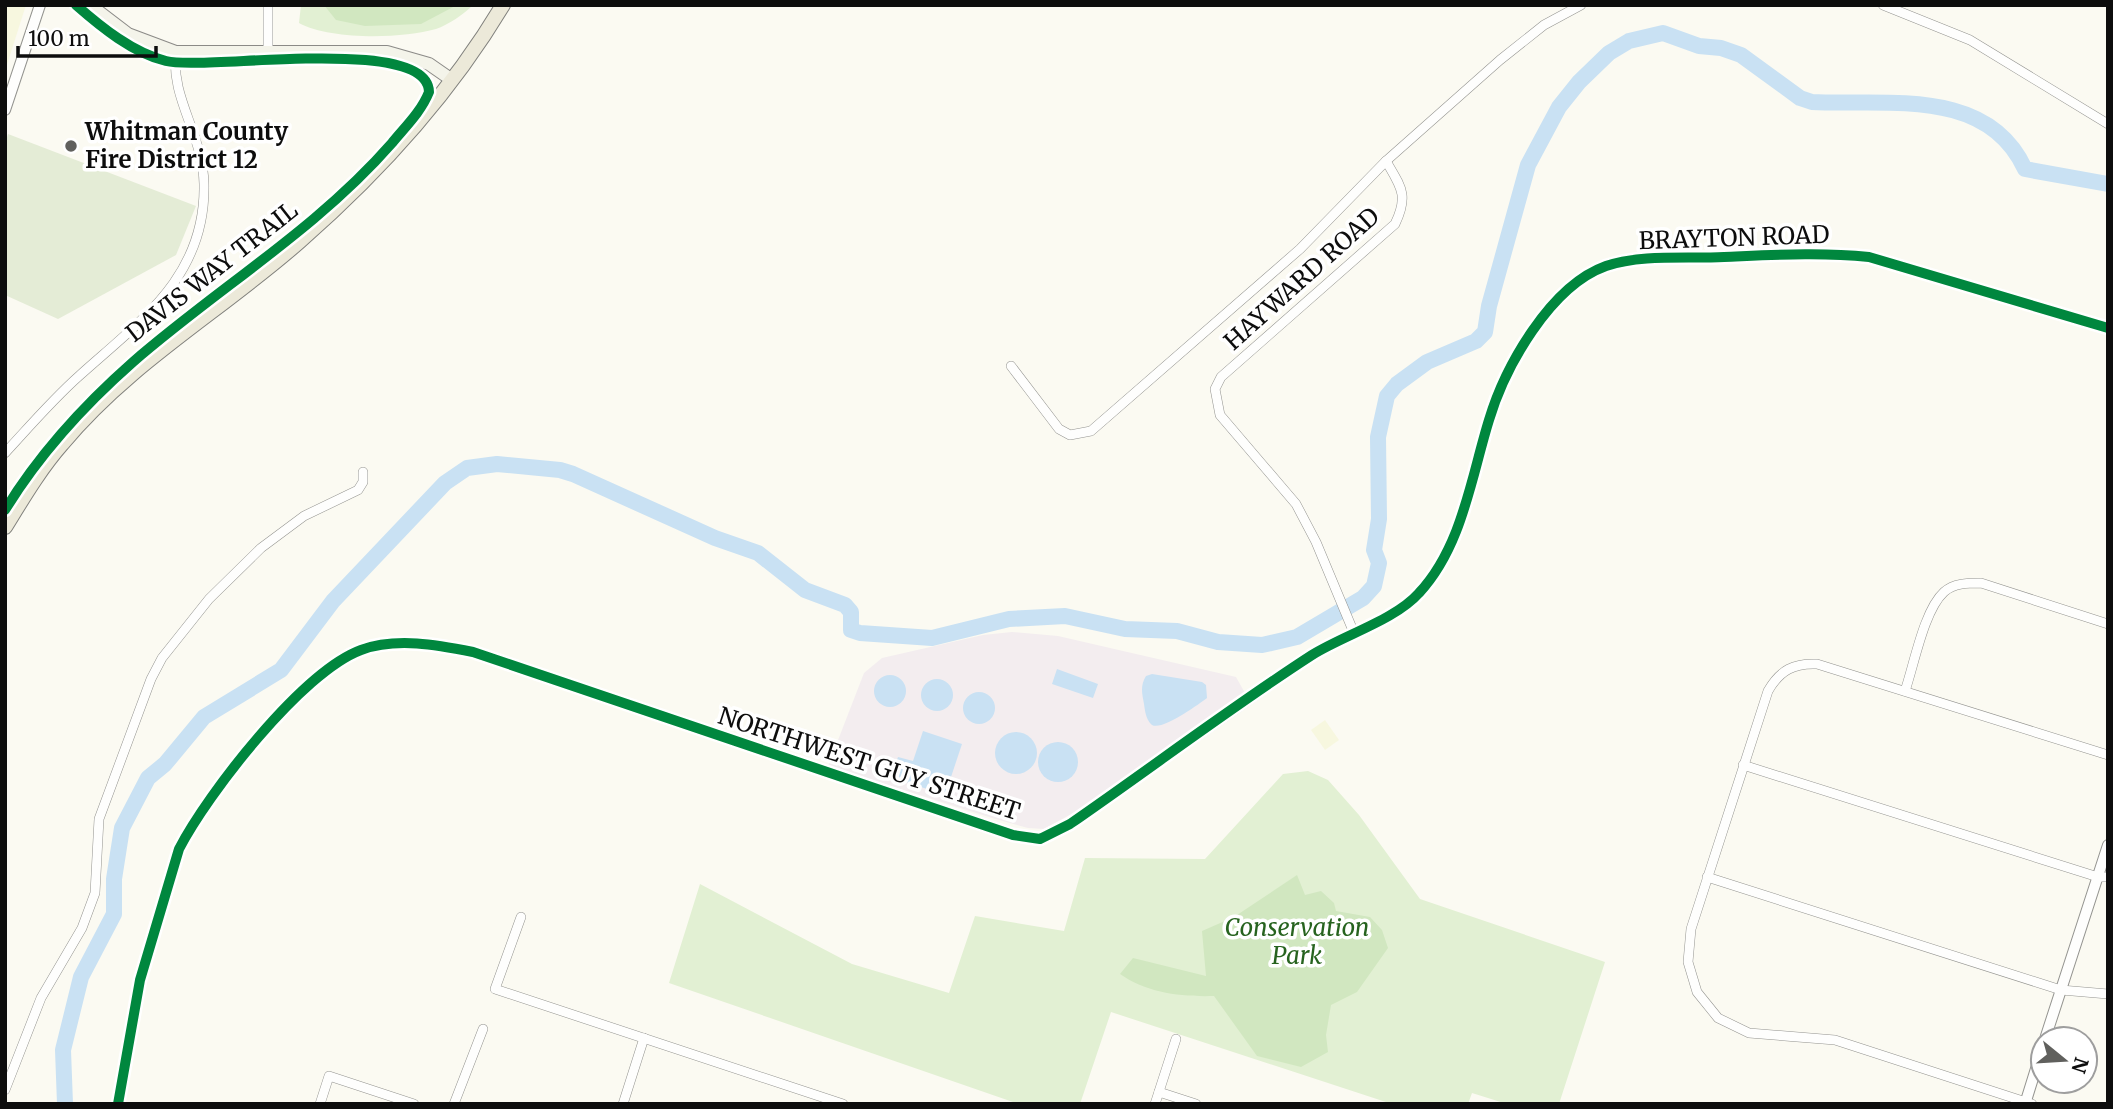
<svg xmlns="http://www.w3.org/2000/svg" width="2113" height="1109" font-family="Merriweather,serif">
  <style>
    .industrial { fill: #f3edef }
    .farmland { fill: #f7f7df }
    .green { fill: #e2f0d3 }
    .forest { fill: #d1e7c0 }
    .cemetery { fill: #e4ecd6 }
    .water { fill: #c9e1f3 }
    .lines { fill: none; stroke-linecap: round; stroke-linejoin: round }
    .river { stroke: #c9e1f3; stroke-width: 16 }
    .minor-casing { stroke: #949490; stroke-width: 10 }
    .tertiary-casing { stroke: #949490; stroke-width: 12 }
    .secondary-casing { stroke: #8b8a87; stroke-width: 14 }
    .primary-casing { stroke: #81817d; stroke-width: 16 }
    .minor { stroke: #fefefd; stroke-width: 9 }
    .tertiary { stroke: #fefefd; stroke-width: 10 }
    .secondary { stroke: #f4f4ea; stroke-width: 12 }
    .primary { stroke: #ece9d9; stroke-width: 14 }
    .cycleway-casing { stroke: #fff; stroke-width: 15 }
    .cycleway { stroke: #00873e; stroke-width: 10 }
    .poi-dot { fill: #60605d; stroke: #fff; stroke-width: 2.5 }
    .labels { text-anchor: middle; stroke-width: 7; stroke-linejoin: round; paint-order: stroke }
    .poi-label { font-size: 24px; font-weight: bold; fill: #0d0d0d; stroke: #fff; text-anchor: start }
    .street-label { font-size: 24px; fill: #0d0d0d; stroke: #fff }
    .park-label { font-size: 24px; font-style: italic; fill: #27631f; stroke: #fff }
  </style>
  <rect width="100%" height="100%" fill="#fbfaf2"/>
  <!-- industrial -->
  <path class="industrial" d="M1012 632 1058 636 1236 677 1245 693 1086 806 1044 829 1028 828 992 818 828 766 864 673 882 658 983 635Z"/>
  <!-- farmland -->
  <g class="farmland">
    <path d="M5 5H26L5 71Z"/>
    <path d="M1325 720 1339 740 1325 750 1311 730Z"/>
  </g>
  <!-- green -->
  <g class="green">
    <path d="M301 5H473C464 14 448 25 436 29 401 39 330 40 299 23Z"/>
    <path d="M1308 771 1328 780 1359 815 1420 899 1605 962 1559 1104H1507L1472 1093 1468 1104H1392L1111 1012 1080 1104H1019L669 983 700 884 852 964 949 993 975 916 1064 931 1085 858 1205 859 1283 774Z"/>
  </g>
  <!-- forest -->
  <g class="forest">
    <path d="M324 5H457L421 24 365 26 336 20Z"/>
    <path d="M1297 875 1305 895 1321 891 1334 903 1336 911 1370 917 1382 930 1388 948 1357 992 1331 1005 1326 1035 1328 1052 1301 1067 1257 1056 1214 996C1181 997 1147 993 1120 974L1133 958 1206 976 1202 931 1234 917Z"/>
  </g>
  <!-- cemetery -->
  <path class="cemetery" d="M8 134 196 206 176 255 58 319 5 295V144Z"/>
  <!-- water -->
  <g class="water">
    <path d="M1057 669 1098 684 1093 698 1052 684Z"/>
    <path d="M1152 674 1202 682 1206 685 1207 698C1199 704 1162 731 1152 725 1146 720 1145 711 1144 704 1142 693 1140 686 1146 676Z"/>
    <circle cx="890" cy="691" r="16"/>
    <circle cx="937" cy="695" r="16"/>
    <circle cx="979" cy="708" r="16"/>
    <path d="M923 731 962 744 945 795 891 777 898 757 913 761Z"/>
    <circle cx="1016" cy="753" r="21"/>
    <circle cx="1058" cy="762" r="20"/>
  </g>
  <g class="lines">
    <!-- river -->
    <path class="river" d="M65 1104 63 1050 81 977 114 914V879L122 828 148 778 165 764 204 717 281 670 333 601 445 483 467 468 497 464 560 470 573 474 715 538 758 553 805 590 845 605 851 612V630L860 633 932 638 1009 619 1065 616 1125 629 1177 631 1218 642 1262 645 1297 637 1363 598 1374 586 1379 563 1374 550 1379 519 1378 437 1387 396 1397 384 1427 362 1476 341 1485 332 1489 306 1528 165 1559 107 1579 82 1609 53 1629 41 1663 33 1699 46 1721 48 1741 55 1800 98 1812 102C1885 106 1987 86 2025 169L2108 184"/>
    <defs>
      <g id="minor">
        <path d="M268 5V50"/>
        <path d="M1883 5 1970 40 2108 124"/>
        <path d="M1386 161C1401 187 1409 195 1395 224L1221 377 1215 389 1220 415 1296 504 1316 542 1354 633C1375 621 1400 611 1418 595 1461 555 1472 473 1489 419 1507 361 1545 293 1604 267 1632 255 1694 258 1726 257 1774 255 1821 252 1869 257L2108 328"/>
        <path d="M1011 366 1059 429 1070 435 1091 431 1300 249 1386 161 1500 60 1544 25 1581 5"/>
        <path d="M5 453C29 427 53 399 79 376 140 321 206 277 204 184 203 134 170 98 176 52"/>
        <path d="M1905 691C1914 665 1924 610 1944 592 1954 583 1968 583 1981 583L2108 624"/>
        <path d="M1743 765 2098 877H2108"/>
        <path d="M1707 877 2061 990 2108 994"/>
        <path d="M521 917 495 989 843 1104"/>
        <path d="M5 1090 41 998 82 928 95 893 99 819 151 679 162 658 209 599 261 548 304 516 358 490 363 482V472"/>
        <path d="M1159 1092 1196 1104"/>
        <path d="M320 1104 329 1076 414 1104"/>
        <path d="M454 1104 483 1029"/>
        <path d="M623 1104 644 1038"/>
        <path d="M1155 1104 1176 1039"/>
        <path d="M2032 1104 1835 1040 1749 1033 1718 1018 1697 992 1688 962 1691 929 1768 691C1780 670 1794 663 1817 664L2108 755"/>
      </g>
      <g id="tertiary">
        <path d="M5 110 40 5"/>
        <path d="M2045 1039 2108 845"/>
        <path d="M118 1104 140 980 179 849C208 793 302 672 361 650 396 637 438 645 473 652L1013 835 1040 839 1070 824 1310 656 1354 633"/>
        <path d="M2025 1104 2043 1046"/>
      </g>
      <path id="secondary" d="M90 5 128 34 176 52H387L429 64 452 80"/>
      <path id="primary" d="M5 527C23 498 40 469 62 444 129 363 222 310 300 241 379 172 449 95 503 5"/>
    </defs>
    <!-- minor casing -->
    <use href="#minor" class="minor-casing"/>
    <!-- tertiary casing -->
    <use href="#tertiary" class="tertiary-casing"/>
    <!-- secondary casing -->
    <use href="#secondary" class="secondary-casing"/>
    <!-- primary casing -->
    <use href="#primary" class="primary-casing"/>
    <!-- minor -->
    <use href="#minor" class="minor"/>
    <!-- tertiary -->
    <use href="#tertiary" class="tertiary"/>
    <!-- secondary -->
    <use href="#secondary" class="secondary"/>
    <!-- primary -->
    <use href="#primary" class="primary"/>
    <defs>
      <g id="cycleway">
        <path d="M5 510C40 453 83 406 133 362 218 288 317 229 392 143 405 127 421 112 429 92 428 34 205 71 166 61 133 53 101 27 76 5"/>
        <path d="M118 1104 140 980 179 849C208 793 302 672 361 650 396 637 438 645 473 652L1013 835 1040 839 1070 824C1151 768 1230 708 1312 655 1344 635 1395 620 1419 593 1462 547 1471 478 1489 420 1505 367 1550 286 1606 266 1642 254 1687 259 1724 257 1773 255 1820 252 1869 257L2108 328"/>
      </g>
    </defs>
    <!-- cycleway casing -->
    <use href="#cycleway" class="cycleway-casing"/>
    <!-- cycleway -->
    <use href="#cycleway" class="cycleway"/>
  </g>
  <!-- markers -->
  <circle class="poi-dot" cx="71" cy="146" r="7"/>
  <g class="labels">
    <!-- poi labels -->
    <g class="poi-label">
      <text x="85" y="140">Whitman County<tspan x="85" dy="28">Fire District 12</tspan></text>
    </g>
    <!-- street labels -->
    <g class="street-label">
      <text transform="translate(1734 238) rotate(-2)" y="8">BRAYTON ROAD</text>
      <text transform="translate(212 272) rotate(-38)" y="8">DAVIS WAY TRAIL</text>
      <text transform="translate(1302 279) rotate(-42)" y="8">HAYWARD ROAD</text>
      <text transform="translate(869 764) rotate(18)" y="8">NORTHWEST GUY STREET</text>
    </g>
    <!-- park labels -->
    <g class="park-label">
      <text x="1297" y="936">Conservation<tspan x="1297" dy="28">Park</tspan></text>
    </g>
  </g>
  <!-- border -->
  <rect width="2113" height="1109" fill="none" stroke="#0d0d0d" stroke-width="14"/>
  <!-- north arrow -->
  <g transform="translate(2064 1060) rotate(108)"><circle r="33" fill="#ffffff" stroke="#9e9e9e" stroke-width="2"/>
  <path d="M0-5L12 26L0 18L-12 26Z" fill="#60605d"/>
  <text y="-10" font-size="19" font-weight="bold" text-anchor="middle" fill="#0d0d0d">N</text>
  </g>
  <!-- scale -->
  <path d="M18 46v10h138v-10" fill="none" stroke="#0d0d0d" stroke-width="3.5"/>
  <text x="28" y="46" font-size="21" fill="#0d0d0d" stroke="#ffffff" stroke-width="5" paint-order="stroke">100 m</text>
</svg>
